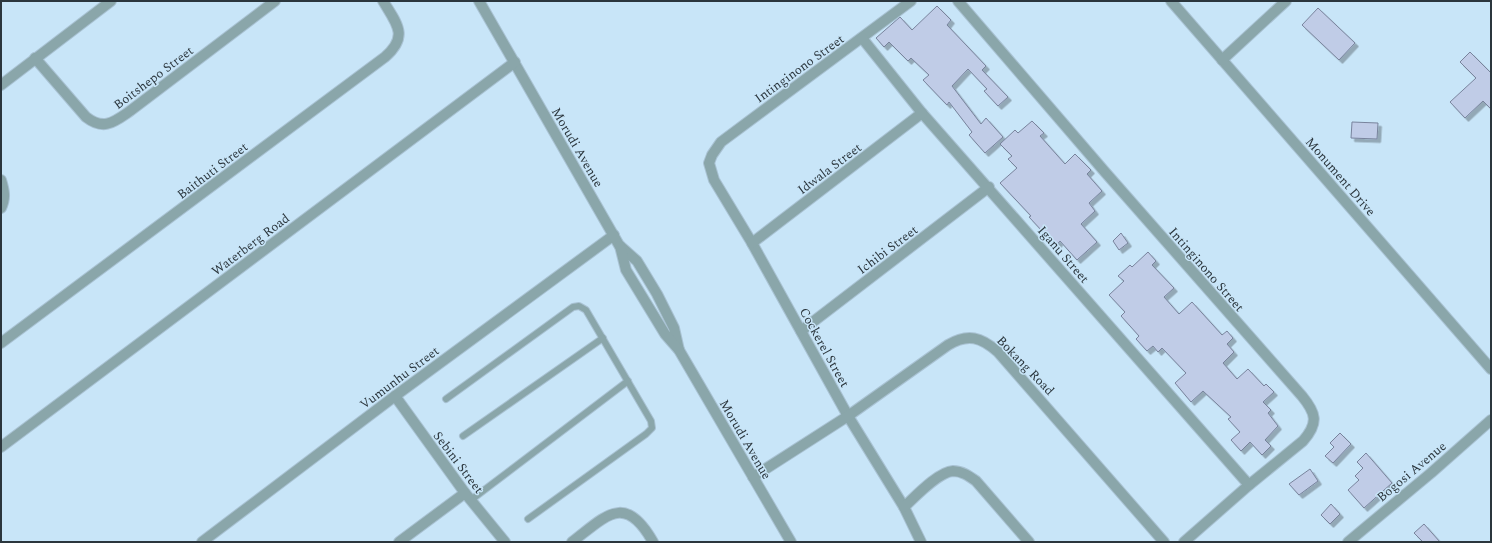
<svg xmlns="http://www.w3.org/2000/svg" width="1492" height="543" font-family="Spectral,serif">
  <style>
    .building { fill: #c0cce7; stroke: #78839c; filter: url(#shadow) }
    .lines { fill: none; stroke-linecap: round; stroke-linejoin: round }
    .service-casing { stroke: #a9c2d3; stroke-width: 8 }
    .minor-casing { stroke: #a9c2d3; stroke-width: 12 }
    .tertiary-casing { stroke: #a9c2d3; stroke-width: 12 }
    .service { stroke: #8aa6aa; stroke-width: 6 }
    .minor { stroke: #8aa6aa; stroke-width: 10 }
    .tertiary { stroke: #8aa6aa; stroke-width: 10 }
    .labels { text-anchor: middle; stroke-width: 3; stroke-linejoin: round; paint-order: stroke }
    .street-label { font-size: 13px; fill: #2b363d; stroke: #c8e5f8 }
  </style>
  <defs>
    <filter id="shadow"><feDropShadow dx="3.5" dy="3.5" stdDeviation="0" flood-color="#0004"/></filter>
  </defs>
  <rect width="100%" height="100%" fill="#c8e5f8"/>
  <!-- building -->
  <g class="building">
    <path d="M937 6 951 20 947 25 986 66 982 70 1008 97 998 106 984 91 987 89 968 69 952 86 981 124 986 118 1003 137 985 153 969 135 972 132 949 102 947 105 923 80 929 75 911 58 908 61 889 42 884 47 876 38 900 17 912 30Z"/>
    <path d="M1318 8 1355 43 1339 60 1302 25Z"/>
    <path d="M1470 52 1491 73V109L1483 101 1465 118 1450 102 1476 78 1460 62Z"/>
    <path d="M1032 121 1044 133 1040 136 1065 164 1075 154 1091 170 1087 174 1102 191 1089 203 1095 211 1081 224 1097 242 1077 260 1060 241 1056 246 1029 217 1031 216 1000 183 1017 168 1008 159 1012 156 1000 144 1015 130 1018 133Z"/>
    <path d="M1352 122 1378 123 1377 139 1351 138Z"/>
    <path d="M1121 233 1128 243 1119 250 1113 241Z"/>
    <path d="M1148 252 1156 261 1152 265 1174 288 1164 297 1179 314 1192 302 1222 335 1227 331 1233 338 1227 344 1234 352 1223 363 1237 379 1248 369 1264 386 1266 384 1274 392 1263 402 1271 410 1268 413 1278 426 1265 440 1271 446 1262 455 1250 442 1241 451 1231 440 1240 432 1228 419 1231 417 1203 391 1191 402 1175 383 1186 373 1162 348 1158 352 1153 346 1147 351 1136 339 1139 336 1121 316 1125 312 1109 295 1124 281 1118 276 1130 265 1132 267Z"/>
    <path d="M1340 433 1351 444 1333 463 1325 456 1334 447 1330 443Z"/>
    <path d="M1366 453 1392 483 1364 508 1348 490 1359 480 1355 476 1363 468 1357 462Z"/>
    <path d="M1310 469 1318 481 1299 495 1289 484Z"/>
    <path d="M1331 504 1340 514 1330 524 1321 515Z"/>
    <path d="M1424 524 1440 542H1423L1414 533Z"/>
  </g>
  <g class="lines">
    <defs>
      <g id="service">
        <path d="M446 399 573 307 579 306 586 310 651 421 652 428 646 434 528 519"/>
        <path d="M463 436 603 338"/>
        <path d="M471 500 628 381"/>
      </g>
      <g id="minor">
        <path d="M911 1 721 142 712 155 709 163 714 180 752 243 848 416 904 507 921 542"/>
        <path d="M958 1 1105 172 1302 396C1316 413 1319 423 1303 441L1249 485 1184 542"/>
        <path d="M1171 1 1491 369"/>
        <path d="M862 38 922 113 1249 485"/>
        <path d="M35 58 86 117C104 131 114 122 130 111L275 1"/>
        <path d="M1222 60 1286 1"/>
        <path d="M1 85 111 1"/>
        <path d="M1 180C4 190 6 198 1 208"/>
        <path d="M752 243 922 113"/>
        <path d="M801 331 989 187"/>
        <path d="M1 343 385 57C409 36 397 24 383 1"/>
        <path d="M395 396 465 493 505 542"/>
        <path d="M753 477 848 416 948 345C968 333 981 337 998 352L1164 542"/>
        <path d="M904 507C915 497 938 472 953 471 962 471 969 476 976 481L1029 542"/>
        <path d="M202 542 395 396 614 235"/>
        <path d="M399 542 465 493"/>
        <path d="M572 542C606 516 625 492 653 542"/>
        <path d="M1348 542 1431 473 1491 420"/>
      </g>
      <g id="tertiary">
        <path d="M479 1 619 245 637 261 657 294 674 328 679 350"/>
        <path d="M620 246 626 270 665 334 679 350 791 542"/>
        <path d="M1 447 515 62"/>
      </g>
    </defs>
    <!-- service casing -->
    <use href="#service" class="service-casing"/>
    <!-- minor casing -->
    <use href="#minor" class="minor-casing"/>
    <!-- tertiary casing -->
    <use href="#tertiary" class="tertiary-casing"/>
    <!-- service -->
    <use href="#service" class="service"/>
    <!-- minor -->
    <use href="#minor" class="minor"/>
    <!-- tertiary -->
    <use href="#tertiary" class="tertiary"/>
  </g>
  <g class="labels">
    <!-- street labels -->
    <g class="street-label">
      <text transform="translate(799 68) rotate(-36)" y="5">Intinginono Street</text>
      <text transform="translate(153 77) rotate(-37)" y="5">Boitshepo Street</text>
      <text transform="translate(578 147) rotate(60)" y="5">Morudi Avenue</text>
      <text transform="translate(829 168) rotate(-37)" y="5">Idwala Street</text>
      <text transform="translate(212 170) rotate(-37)" y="5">Baithuti Street</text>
      <text transform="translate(1341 176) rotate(49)" y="5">Monument Drive</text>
      <text transform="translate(250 244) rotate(-37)" y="5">Waterberg Road</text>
      <text transform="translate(887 249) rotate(-37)" y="5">Ichibi Street</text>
      <text transform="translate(1064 254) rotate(49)" y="5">Iganu Street</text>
      <text transform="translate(1207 269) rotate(49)" y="5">Intinginono Street</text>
      <text transform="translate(825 347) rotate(61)" y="5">Cockerel Street</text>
      <text transform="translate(1026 365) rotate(46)" y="5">Bokang Road</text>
      <text transform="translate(399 377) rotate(-37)" y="5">Vumunhu Street</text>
      <text transform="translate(746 439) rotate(60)" y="5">Morudi Avenue</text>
      <text transform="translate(459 462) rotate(53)" y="5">Sebini Street</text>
      <text transform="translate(1411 471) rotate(-40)" y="5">Bogosi Avenue</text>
    </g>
  </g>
  <!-- border -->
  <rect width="1492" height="543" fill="none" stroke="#2b363d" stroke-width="4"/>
</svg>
